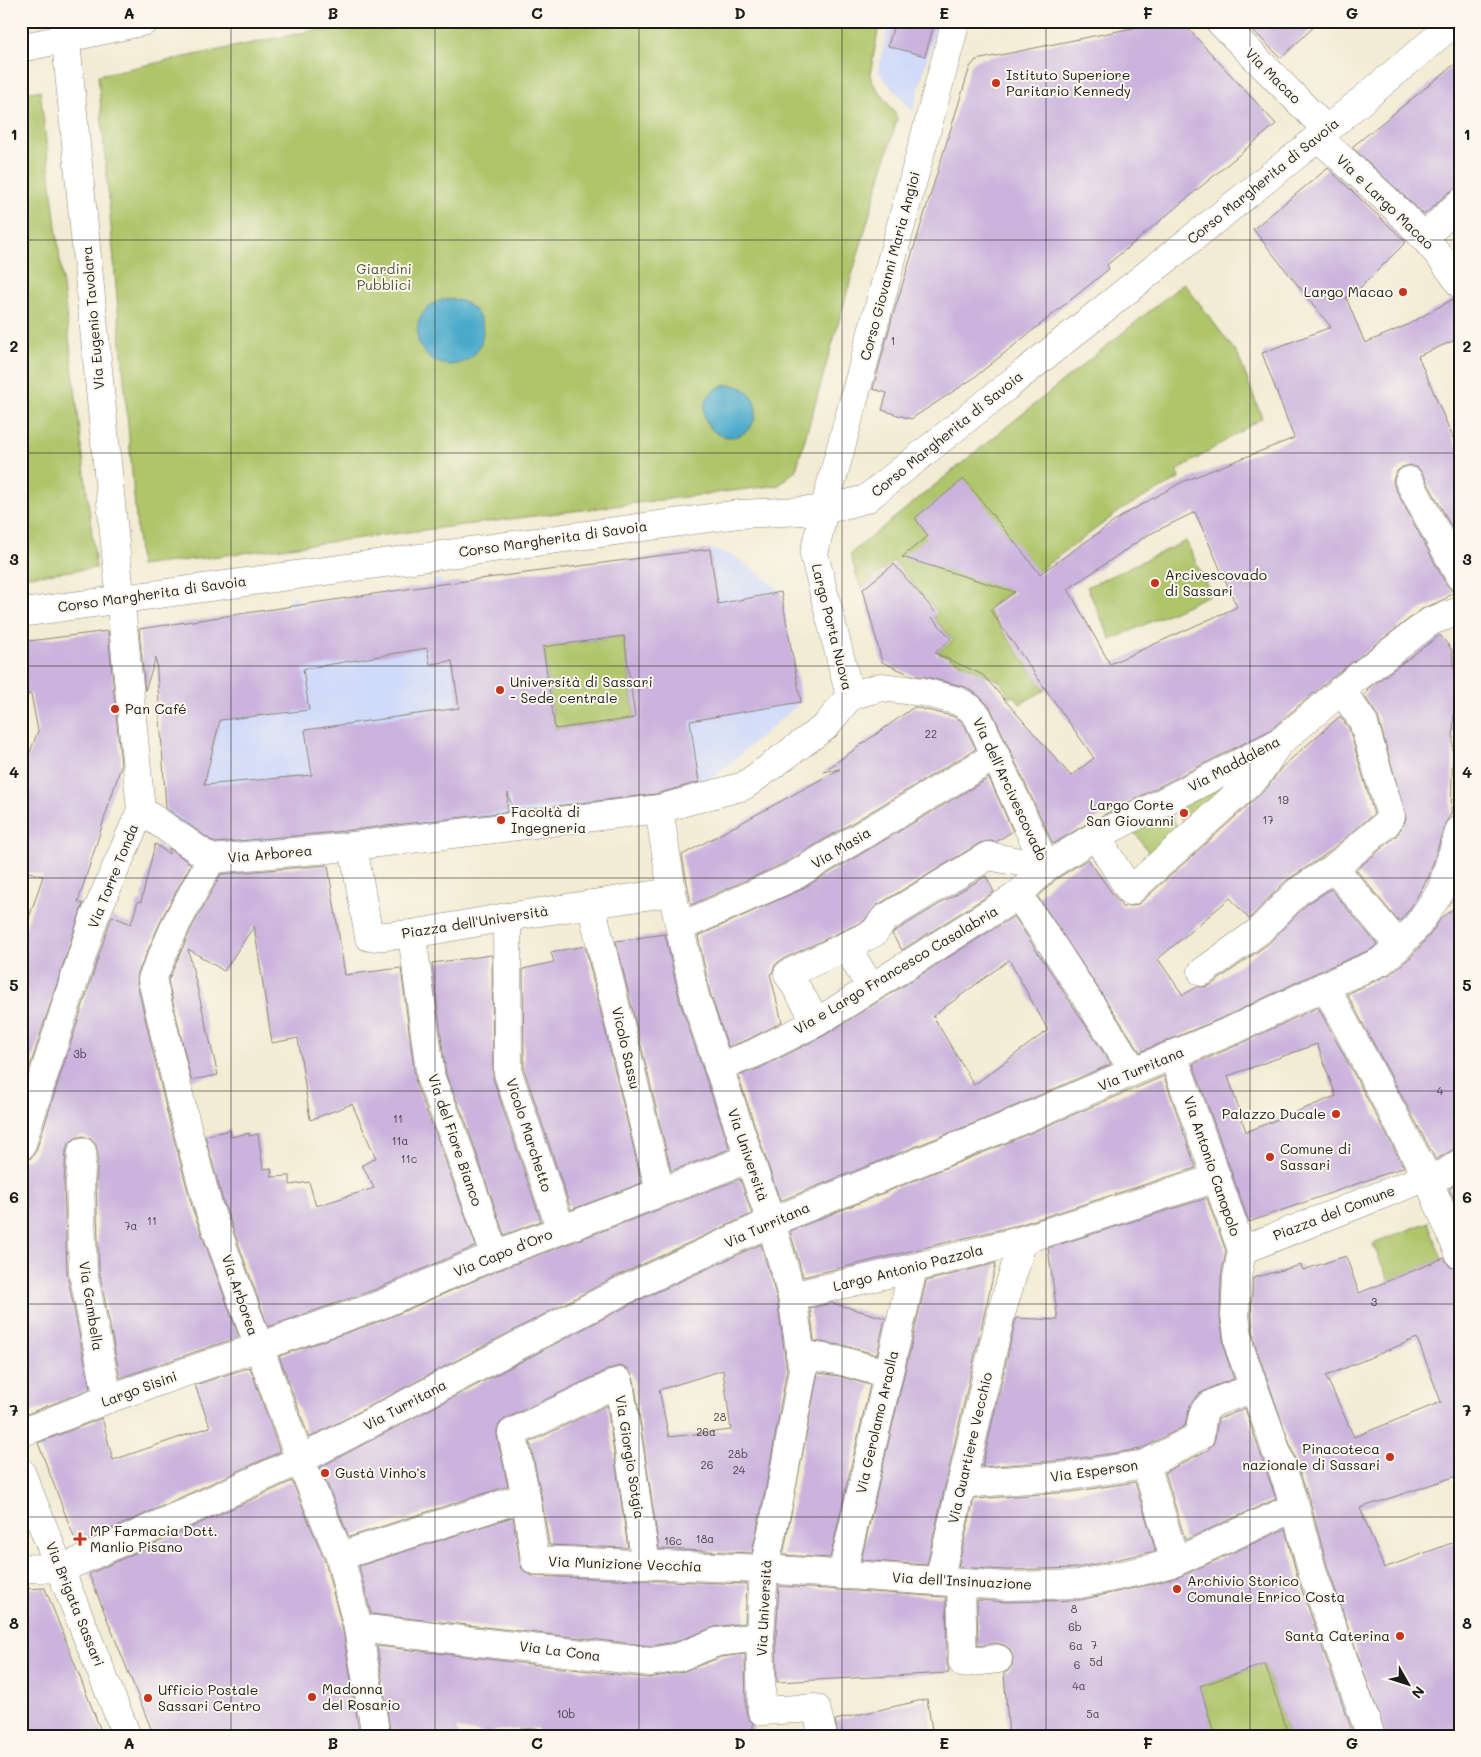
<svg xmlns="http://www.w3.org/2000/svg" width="1481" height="1757" font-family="Mali,sans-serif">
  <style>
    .built { fill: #d0daf9 }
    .green { fill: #afc56a; stroke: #667043 }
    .water { fill: #4caacb; stroke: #346374 }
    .building { fill: #cbb3dd; fill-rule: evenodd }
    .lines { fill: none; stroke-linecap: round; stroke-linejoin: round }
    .street-casing { stroke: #888478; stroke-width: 29 }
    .secondary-casing { stroke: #888478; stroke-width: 29 }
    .street { stroke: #fff; stroke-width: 28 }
    .secondary { stroke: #fff; stroke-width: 28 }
    .grid { fill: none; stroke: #1c1c1c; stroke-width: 1; stroke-opacity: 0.55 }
    .poi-dot { fill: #c8321e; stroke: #fbf7ec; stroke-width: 2 }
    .labels { text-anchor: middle; stroke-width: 4; stroke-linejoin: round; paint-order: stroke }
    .number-label { font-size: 11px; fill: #48424c }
    .poi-label { font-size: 14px; fill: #1c1c1c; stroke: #fbf7ec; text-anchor: start }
    .street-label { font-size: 14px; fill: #1c1c1c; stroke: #fbf7ec }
    .park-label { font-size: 14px; fill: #4f5737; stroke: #fbf7ec }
    .neatline { fill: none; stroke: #1c1c1c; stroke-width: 2 }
    .grid-label { font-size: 16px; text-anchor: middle; font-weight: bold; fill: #1c1c1c }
  </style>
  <rect width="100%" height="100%" fill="#fbf7ec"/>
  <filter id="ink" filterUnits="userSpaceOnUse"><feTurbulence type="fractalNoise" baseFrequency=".02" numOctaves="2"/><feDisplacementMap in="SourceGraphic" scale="10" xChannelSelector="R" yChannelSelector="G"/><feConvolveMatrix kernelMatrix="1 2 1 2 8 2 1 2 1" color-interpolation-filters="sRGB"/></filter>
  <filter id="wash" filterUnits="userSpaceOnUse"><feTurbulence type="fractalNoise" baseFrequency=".0096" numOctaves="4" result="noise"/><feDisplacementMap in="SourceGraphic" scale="20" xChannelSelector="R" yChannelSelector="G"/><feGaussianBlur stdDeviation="1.12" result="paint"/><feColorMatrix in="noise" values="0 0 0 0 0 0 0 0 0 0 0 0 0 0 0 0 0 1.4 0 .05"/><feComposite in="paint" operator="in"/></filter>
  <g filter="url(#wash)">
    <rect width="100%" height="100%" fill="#f3ebd3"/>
    <!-- built -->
    <g class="built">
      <path d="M889 21H937L913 111 878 72Z"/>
      <path d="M710 549 734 556 761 575 781 592 801 702 700 789 323 842 209 846 166 816 191 716 303 669 288 598 297 596 299 605 434 585 433 580 441 579 442 584Z"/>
    </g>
    <!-- green -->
    <g class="green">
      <path d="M359 21H880L870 74 872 82 895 113 897 119 796 470 779 485 140 566 98 75Z"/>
      <path d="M40 90 96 568 21 577V94Z"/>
      <path d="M1184 283 1238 355 1262 418 1177 471 1179 479 1124 508 987 609 1045 690 1020 704 1015 696 1009 697 1001 682 937 652 953 641 933 617 938 613 894 561 861 589 850 554Z"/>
      <path d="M1186 541 1211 594 1111 640 1087 587Z"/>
      <path d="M624 636 635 718 555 729 543 647Z"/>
      <path d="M1218 788H1223L1224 792 1185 828 1176 808Z"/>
      <path d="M1170 812 1179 831 1151 856 1133 830Z"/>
      <path d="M1428 1222 1442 1259 1389 1281 1373 1244Z"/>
      <path d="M1265 1664 1289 1736H1215L1198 1682 1209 1683Z"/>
    </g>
    <!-- water -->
    <g class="water">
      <circle cx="450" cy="332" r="33"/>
      <circle cx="730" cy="411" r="26"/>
    </g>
    <g id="blocks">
      <!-- building -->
      <g class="building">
        <path d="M895 21H935L925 56 888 46Z"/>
        <path d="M1167 21H1181L1276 124 1107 265 1109 269 971 380 911 419 882 410 887 393 873 389 893 315 970 67 976 60Z"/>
        <path d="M1243 21H1320L1281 58Z"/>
        <path d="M1460 60V188L1449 192 1424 215 1352 147Z"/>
        <path d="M1328 168 1406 242 1361 287 1346 298 1365 343 1405 326 1455 298 1460 299V338L1418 356 1460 454V543L1423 474 1418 468 1410 465 1402 467 1396 472 1393 481 1395 488 1446 584 1451 590 1455 591 1445 599 1422 609 1332 678 1270 730 1088 823 1053 844 990 707 978 695 966 687 927 677 911 675 882 662 863 589 894 564 936 613 932 617 951 639 935 653 983 675 1071 776 1094 758 990 610 1015 592 902 557 928 536 915 518 964 479 1040 574 1125 514 1182 482 1294 438 1262 353 1331 327 1253 229ZM1195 512 1237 607 1110 664 1068 589 1146 536Z"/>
        <path d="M710 549 718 604 781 592 801 702 690 721 699 782 656 794 513 811 508 793 507 812 326 833 215 843 166 808 156 657 145 691 139 629 434 585ZM624 636 635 718 555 729 543 647ZM427 648 430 664 452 661 459 708 305 730 312 775 204 785 220 720 309 710 303 669Z"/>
        <path d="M108 631 121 766 78 902 83 904 21 1094V942L43 876 21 870V776L38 731 31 694 21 695V642Z"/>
        <path d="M1440 635 1452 650 1455 672 1451 814 1445 824 1429 876 1411 907 1399 922 1356 870 1396 836 1404 824 1406 818 1378 717 1364 695 1368 692 1366 690Z"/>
        <path d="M914 707 952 716 960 720 965 726 976 749 785 863 691 905 682 855 840 769 823 772Z"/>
        <path d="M1340 716 1349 728 1374 814 1325 855 1286 881 1249 919 1230 898 1158 959 1183 995 1197 987H1204L1211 985 1268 944 1307 904 1331 889 1377 944 1372 949 1318 972 1227 1016 1140 1052 1038 897 1056 879 1088 859 1123 908 1125 906H1133L1140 903 1267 788 1281 768Z"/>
        <path d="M989 778 1013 831 996 842 990 841 980 843 876 906 864 921 781 960 775 965 772 973 770 974 782 1022 747 1040 728 1047 710 993 698 936 800 890Z"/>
        <path d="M155 844 169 854V848L191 864 163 916 138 973 137 983 168 1116 193 1210 239 1337 120 1378 99 1270 96 1183 98 1153 96 1145 91 1139 83 1136 76 1138 69 1143 66 1151 64 1182 67 1273 90 1389 27 1414 21 1400V1161L31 1158 36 1151 109 924 112 916 131 924 138 901 141 902Z"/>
        <path d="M328 865 345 975 401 968 416 1085 436 1134 476 1246 374 1290 268 1327 223 1201 205 1136 230 1130 231 1137 249 1133V1136L258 1134 263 1169 271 1168 272 1177 290 1176V1185L309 1182 316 1206 374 1188 362 1165 376 1158 352 1104 310 1120 298 1038 272 1043 254 926 224 971 188 949 218 1075 191 1080 168 981 191 929 221 874Z"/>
        <path d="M986 876 994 892 902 950 892 934 895 931Z"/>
        <path d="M1460 904V1148L1452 1150 1436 1160 1347 994 1390 974 1411 957 1429 936 1442 917Z"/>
        <path d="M1014 916 1111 1064 997 1114 780 1201 738 1076 760 1068 825 1035ZM1009 960 1048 1030 974 1085 933 1016Z"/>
        <path d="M665 934 680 1002 730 1149 671 1171 616 941Z"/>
        <path d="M585 946 642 1183 571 1210 524 1070 523 969 554 962 551 952Z"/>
        <path d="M492 955 493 1078 541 1221 504 1235 466 1123 446 1075 432 963Z"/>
        <path d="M1318 1007 1404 1167 1249 1222 1193 1064 1240 1044ZM1317 1044 1336 1096 1246 1132 1228 1076Z"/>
        <path d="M1164 1076 1196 1168 1019 1225 803 1277 790 1231 1009 1142Z"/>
        <path d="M740 1179 752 1214 617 1276 309 1438 279 1356 386 1319 501 1269Z"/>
        <path d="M1460 1182V1214L1449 1189Z"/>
        <path d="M1207 1198 1226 1251 1221 1277 1220 1318 1225 1352 1234 1379 1215 1386 1199 1394 1190 1405 1185 1426 1141 1449 1068 1460 982 1467 1016 1318 1058 1320 1048 1248Z"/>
        <path d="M761 1244 777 1299 787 1370 765 1492 752 1553 659 1549 634 1380 631 1373 627 1368 620 1366 612 1368 505 1419 500 1423 497 1429V1436L508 1486 349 1537 320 1467 631 1304ZM723 1370 731 1430 669 1437 659 1390Z"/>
        <path d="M1346 1256 1359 1293 1444 1258 1450 1267 1460 1270V1475L1360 1508 1384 1568 1460 1540V1736H1386L1328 1569 1310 1502 1255 1345 1251 1315 1253 1278 1301 1265 1303 1270ZM1417 1338 1441 1402 1354 1437 1326 1376Z"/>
        <path d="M996 1263 927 1565 861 1560 926 1281Z"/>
        <path d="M832 1303 885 1318 877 1355 846 1346 814 1341 810 1308Z"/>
        <path d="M250 1367 280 1452 77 1545 38 1443 102 1418 113 1460 210 1427 195 1385Z"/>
        <path d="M818 1373 839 1376 870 1385 830 1558 783 1555Z"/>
        <path d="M607 1405 628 1548 549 1545 541 1495 530 1442Z"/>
        <path d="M1245 1408 1276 1499 1185 1540 1165 1472 1208 1450 1213 1444 1215 1438 1218 1419Z"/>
        <path d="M292 1481 325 1561 343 1631 360 1736H154L89 1574Z"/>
        <path d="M1135 1482 1156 1551 1077 1568 1007 1570 958 1567 974 1499 1071 1492Z"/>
        <path d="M513 1517 520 1563 522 1569 528 1574 534 1576 747 1584 745 1623 715 1627 675 1642 651 1646 371 1614 359 1566Z"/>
        <path d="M1285 1529 1298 1579 1354 1736H1289L1265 1664 1200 1686 1215 1736H1009L1004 1673 1008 1671 1012 1666 1013 1657 1010 1649 1004 1645 996 1643 978 1646 977 1600 1007 1602 1080 1600 1153 1584 1181 1576Z"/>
        <path d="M779 1586 946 1597 947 1663 949 1673 777 1682 776 1637Z"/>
        <path d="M45 1588 103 1736H21V1589Z"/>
        <path d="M377 1646 649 1678 682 1672 721 1657 745 1654 746 1711 749 1719 753 1723V1736H539L537 1728 494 1731V1735L456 1729 459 1736H391Z"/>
        <path d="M927 1699 933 1736H838L835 1720Z"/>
      </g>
    </g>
  </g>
  <g filter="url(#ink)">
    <use href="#blocks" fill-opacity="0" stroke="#888478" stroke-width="1"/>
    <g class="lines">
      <defs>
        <g id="street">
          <path d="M1219 21 1327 130"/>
          <path d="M1318 137C1367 183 1423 227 1460 284"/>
          <path d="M1424 237 1460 203"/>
          <path d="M1409 481 1460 577"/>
          <path d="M850 696 881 687 923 692 958 701 970 708 978 717 1046 867"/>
          <path d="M659 809 672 892 695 997 771 1222 792 1296 803 1370 780 1495 764 1569 760 1637 762 1711 816 1708 823 1736"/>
          <path d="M141 810 211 859 328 849 659 809 744 786 826 726 850 696 814 554 824 510"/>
          <path d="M1096 836 1130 891 1257 776 1278 744"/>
          <path d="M353 846 369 937 412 934 507 917 672 892"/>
          <path d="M211 859 177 922 152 979 183 1112 208 1206 300 1460 340 1556 358 1628 376 1736"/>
          <path d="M1334 868 1399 946"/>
          <path d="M1018 895 1051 943 1134 1071"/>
          <path d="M591 904 660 1192"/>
          <path d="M507 917 508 1073 561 1230"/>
          <path d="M680 926 694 921 792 877 995 756"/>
          <path d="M412 934 431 1079 451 1128 495 1255"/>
          <path d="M846 946 871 988"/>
          <path d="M1202 972 1259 931 1297 892 1334 868 1386 824 1391 816 1363 721 1341 690"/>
          <path d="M1325 986 1427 1177 1460 1255"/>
          <path d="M817 1022 788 974 874 933 884 919 988 856 1046 867"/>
          <path d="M1173 1055 1242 1250 1237 1278 1235 1316 1240 1349 1271 1435 1295 1507 1313 1574 1371 1736"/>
          <path d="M718 1067 753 1054 817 1022 1018 895 1046 867 1087 841 1279 743 1355 679 1431 621 1460 611"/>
          <path d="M21 1146 94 918 141 810 64 21"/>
          <path d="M82 1152 80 1183 83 1272 108 1399"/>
          <path d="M1242 1250 1427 1177 1444 1174 1460 1163"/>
          <path d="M792 1296 913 1268 1023 1240 1217 1178"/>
          <path d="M800 1354 842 1361 888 1374"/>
          <path d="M21 1433 108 1399 380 1305 495 1255 748 1159"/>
          <path d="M1146 1464 1175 1562"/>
          <path d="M21 1472 127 1736"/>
          <path d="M962 1484 1070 1476 1146 1464 1200 1436C1201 1428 1201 1415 1206 1409 1213 1400 1242 1393 1254 1389"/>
          <path d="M340 1556 526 1497"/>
          <path d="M646 1565 619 1382 512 1433 526 1497 535 1560 764 1569 1007 1586 1079 1584 1150 1569 1175 1562 1295 1507"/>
          <path d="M21 1568 62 1569 300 1460 624 1290 771 1222 1003 1128 1134 1071 1233 1030 1325 986 1380 962 1399 946 1417 926 1441 891 1460 829"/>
          <path d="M842 1575 913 1268"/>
          <path d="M939 1581 1001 1314 1023 1240"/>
          <path d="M961 1583 963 1663 998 1659"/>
          <path d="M358 1628 651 1662 679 1657 717 1642 760 1637"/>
        </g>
        <g id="secondary">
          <path d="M21 48 145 21"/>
          <path d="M824 510 956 21"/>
          <path d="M21 613 739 514 824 510 866 499 1299 153 1448 28 1458 21"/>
        </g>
      </defs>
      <!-- street casing -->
      <use href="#street" class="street-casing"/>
      <!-- secondary casing -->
      <use href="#secondary" class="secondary-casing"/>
      <!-- street -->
      <use href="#street" class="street"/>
      <!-- secondary -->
      <use href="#secondary" class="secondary"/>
    </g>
  </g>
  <!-- grid -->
  <path class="grid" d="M231 21V1736M435 21V1736M639 21V1736M842 21V1736M1046 21V1736M1250 21V1736M21 240H1460M21 453H1460M21 666H1460M21 878H1460M21 1091H1460M21 1304H1460M21 1517H1460"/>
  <!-- markers -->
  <g class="poi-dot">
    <circle cx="996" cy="83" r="5"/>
    <circle cx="1403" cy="292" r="5"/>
    <circle cx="1155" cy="583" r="5"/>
    <circle cx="500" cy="690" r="5"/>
    <circle cx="115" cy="709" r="5"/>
    <circle cx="1184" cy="813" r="5"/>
    <circle cx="501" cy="820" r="5"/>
    <circle cx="1336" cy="1114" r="5"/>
    <circle cx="1270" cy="1157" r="5"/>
    <circle cx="1390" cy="1457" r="5"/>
    <circle cx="325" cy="1473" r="5"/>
    <path d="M77.5 1531.5h5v5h5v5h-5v5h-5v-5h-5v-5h5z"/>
    <circle cx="1177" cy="1589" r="5"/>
    <circle cx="1400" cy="1636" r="5"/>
    <circle cx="312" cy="1697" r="5"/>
    <circle cx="148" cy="1698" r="5"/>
  </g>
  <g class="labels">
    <!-- number labels -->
    <g class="number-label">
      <text x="893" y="345">1</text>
      <text x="931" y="738">22</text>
      <text x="1283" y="804">19</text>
      <text x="1268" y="824">17</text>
      <text x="80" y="1058">3b</text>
      <text x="1440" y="1095">4</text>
      <text x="398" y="1123">11</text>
      <text x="400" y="1145">11a</text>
      <text x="409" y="1163">11c</text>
      <text x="152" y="1225">11</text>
      <text x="131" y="1230">7a</text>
      <text x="1374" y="1306">3</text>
      <text x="720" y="1421">28</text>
      <text x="706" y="1436">26a</text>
      <text x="738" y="1458">28b</text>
      <text x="707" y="1469">26</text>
      <text x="739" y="1474">24</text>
      <text x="705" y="1543">18a</text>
      <text x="673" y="1545">16c</text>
      <text x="1074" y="1613">8</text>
      <text x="1075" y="1631">6b</text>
      <text x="1094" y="1649">7</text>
      <text x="1076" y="1650">6a</text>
      <text x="1096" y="1666">5d</text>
      <text x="1077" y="1669">6</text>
      <text x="1079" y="1690">4a</text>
      <text x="566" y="1718">10b</text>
      <text x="1093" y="1718">5a</text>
    </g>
    <!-- poi labels -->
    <g class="poi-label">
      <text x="1006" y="80">Istituto Superiore<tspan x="1006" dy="16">Paritario Kennedy</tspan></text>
      <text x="1393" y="297" text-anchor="end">Largo Macao</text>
      <text x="1165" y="580">Arcivescovado<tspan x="1165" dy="16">di Sassari</tspan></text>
      <text x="510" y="687">Università di Sassari<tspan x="510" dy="16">- Sede centrale</tspan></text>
      <text x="125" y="714">Pan Café</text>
      <text x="1174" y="810" text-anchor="end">Largo Corte<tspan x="1174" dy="16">San Giovanni</tspan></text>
      <text x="511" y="817">Facoltà di<tspan x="511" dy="16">Ingegneria</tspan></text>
      <text x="1326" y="1119" text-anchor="end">Palazzo Ducale</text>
      <text x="1280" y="1154">Comune di<tspan x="1280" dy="16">Sassari</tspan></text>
      <text x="1380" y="1454" text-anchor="end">Pinacoteca<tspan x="1380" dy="16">nazionale di Sassari</tspan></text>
      <text x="335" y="1478">Gustà Vinho's</text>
      <text x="90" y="1536">MP Farmacia Dott.<tspan x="90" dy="16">Manlio Pisano</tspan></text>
      <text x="1187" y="1586">Archivio Storico<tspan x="1187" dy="16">Comunale Enrico Costa</tspan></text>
      <text x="1390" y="1641" text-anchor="end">Santa Caterina</text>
      <text x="322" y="1694">Madonna<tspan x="322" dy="16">del Rosario</tspan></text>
      <text x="158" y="1695">Ufficio Postale<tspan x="158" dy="16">Sassari Centro</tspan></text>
    </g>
    <!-- street labels -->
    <g class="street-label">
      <text transform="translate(1273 76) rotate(45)" y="5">Via Macao</text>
      <text transform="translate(1263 181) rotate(-39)" y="5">Corso Margherita di Savoia</text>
      <text transform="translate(1385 202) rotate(44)" y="5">Via e Largo Macao</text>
      <text transform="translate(890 266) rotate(-75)" y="5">Corso Giovanni Maria Angioi</text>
      <text transform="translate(93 318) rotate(-95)" y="5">Via Eugenio Tavolara</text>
      <text transform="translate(947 434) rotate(-39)" y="5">Corso Margherita di Savoia</text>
      <text transform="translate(553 539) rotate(-8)" y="5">Corso Margherita di Savoia</text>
      <text transform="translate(152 594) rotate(-8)" y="5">Corso Margherita di Savoia</text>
      <text transform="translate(832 627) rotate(76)" y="5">Largo Porta Nuova</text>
      <text transform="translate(1234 764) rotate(-28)" y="5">Via Maddalena</text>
      <text transform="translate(1010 789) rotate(65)" y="5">Via dell'Arcivescovado</text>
      <text transform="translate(841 848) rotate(-31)" y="5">Via Masia</text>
      <text transform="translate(270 854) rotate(-5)" y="5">Via Arborea</text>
      <text transform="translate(113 876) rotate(-68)" y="5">Via Torre Tonda</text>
      <text transform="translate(475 922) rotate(-9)" y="5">Piazza dell'Università</text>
      <text transform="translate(896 970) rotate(-31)" y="5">Via e Largo Francesco Casalabria</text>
      <text transform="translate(626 1048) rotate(77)" y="5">Vicolo Sassu</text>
      <text transform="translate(1141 1069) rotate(-23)" y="5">Via Turritana</text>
      <text transform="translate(529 1135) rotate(72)" y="5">Vicolo Marchetto</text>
      <text transform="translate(455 1140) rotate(71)" y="5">Via del Fiore Bianco</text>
      <text transform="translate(748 1155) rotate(71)" y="5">Via Università</text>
      <text transform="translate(1212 1166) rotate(71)" y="5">Via Antonio Canopolo</text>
      <text transform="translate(1334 1213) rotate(-21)" y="5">Piazza del Comune</text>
      <text transform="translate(767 1225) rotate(-24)" y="5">Via Turritana</text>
      <text transform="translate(503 1253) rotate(-22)" y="5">Via Capo d'Oro</text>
      <text transform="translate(908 1268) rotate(-14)" y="5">Largo Antonio Pazzola</text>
      <text transform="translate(240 1295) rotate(71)" y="5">Via Arborea</text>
      <text transform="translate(91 1306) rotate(81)" y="5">Via Gambella</text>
      <text transform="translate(139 1389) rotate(-20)" y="5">Largo Sisini</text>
      <text transform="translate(405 1405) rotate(-28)" y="5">Via Turritana</text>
      <text transform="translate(877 1422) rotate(-77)" y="5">Via Gerolamo Araolla</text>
      <text transform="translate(970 1448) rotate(-77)" y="5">Via Quartiere Vecchio</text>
      <text transform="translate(630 1457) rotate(81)" y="5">Via Giorgio Sotgia</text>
      <text transform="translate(1094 1471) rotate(-8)" y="5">Via Esperson</text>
      <text transform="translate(625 1564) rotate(2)" y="5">Via Munizione Vecchia</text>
      <text transform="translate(962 1581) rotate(3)" y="5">Via dell'Insinuazione</text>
      <text transform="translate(75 1604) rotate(68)" y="5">Via Brigata Sassari</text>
      <text transform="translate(764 1608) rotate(-87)" y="5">Via Università</text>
      <text transform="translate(560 1651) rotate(7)" y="5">Via La Cona</text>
    </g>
    <!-- park labels -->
    <g class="park-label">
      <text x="384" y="274">Giardini<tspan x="384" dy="16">Pubblici</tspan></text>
    </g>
  </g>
  <!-- margin -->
  <rect width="1481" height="1757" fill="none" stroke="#fbf7ec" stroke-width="55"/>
  <!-- north arrow -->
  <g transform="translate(1408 1684) rotate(129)" stroke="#fbf7ec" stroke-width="4" paint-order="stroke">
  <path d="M0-4L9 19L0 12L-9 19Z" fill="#1c1c1c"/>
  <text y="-8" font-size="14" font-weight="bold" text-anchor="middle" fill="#1c1c1c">N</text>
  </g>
  <rect x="28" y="28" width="1426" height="1702" class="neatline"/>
  <g class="grid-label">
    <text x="129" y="19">A</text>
    <text x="333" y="19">B</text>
    <text x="537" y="19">C</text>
    <text x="740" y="19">D</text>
    <text x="944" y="19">E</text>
    <text x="1148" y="19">F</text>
    <text x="1352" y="19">G</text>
    <text x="14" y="140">1</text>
    <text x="1467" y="140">1</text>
    <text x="14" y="352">2</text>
    <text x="1467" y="352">2</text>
    <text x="14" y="565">3</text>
    <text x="1467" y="565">3</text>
    <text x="14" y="778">4</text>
    <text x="1467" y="778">4</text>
    <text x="14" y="991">5</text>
    <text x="1467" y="991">5</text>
    <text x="14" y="1203">6</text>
    <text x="1467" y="1203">6</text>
    <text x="14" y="1416">7</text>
    <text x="1467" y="1416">7</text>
    <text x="14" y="1629">8</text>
    <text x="1467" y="1629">8</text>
    <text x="129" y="1749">A</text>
    <text x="333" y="1749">B</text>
    <text x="537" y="1749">C</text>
    <text x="740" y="1749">D</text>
    <text x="944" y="1749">E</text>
    <text x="1148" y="1749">F</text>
    <text x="1352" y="1749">G</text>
  </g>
</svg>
